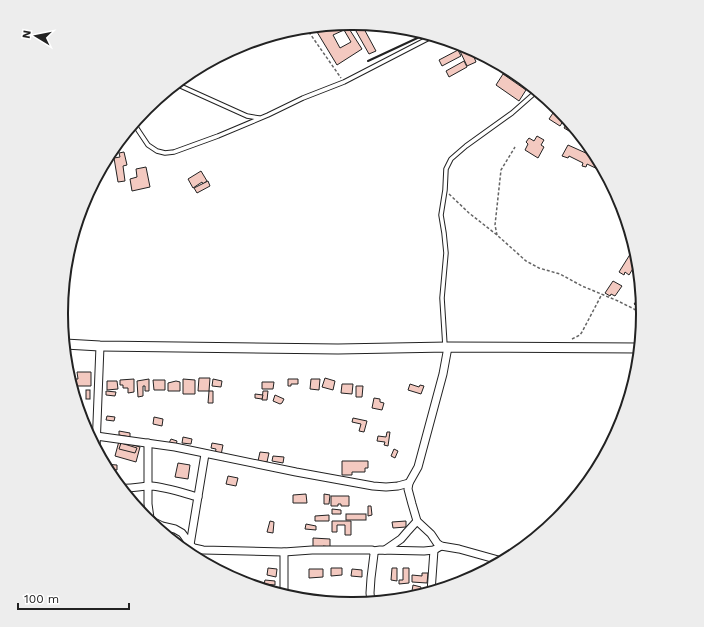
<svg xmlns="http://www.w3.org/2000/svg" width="704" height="627" font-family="'Work Sans',sans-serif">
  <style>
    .building { fill: #f3c9c0; stroke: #222; fill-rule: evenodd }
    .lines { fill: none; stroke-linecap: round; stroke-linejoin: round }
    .lane-casing { stroke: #222; stroke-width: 5.5 }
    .street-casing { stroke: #222; stroke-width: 9 }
    .secondary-casing { stroke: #222; stroke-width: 11 }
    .path { stroke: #646464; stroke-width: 1.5; stroke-dasharray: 3 2; stroke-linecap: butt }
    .lane { stroke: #fff; stroke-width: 3.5 }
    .street { stroke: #fff; stroke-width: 7 }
    .secondary { stroke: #fff; stroke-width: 9 }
    .wall { stroke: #222; stroke-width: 2 }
    .rim { fill: none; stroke: #222; stroke-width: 2 }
  </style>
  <rect width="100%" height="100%" fill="#fff"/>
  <!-- building -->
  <g class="building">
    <path d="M346 24 362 49 337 65 314 27 328 25 329 27 331 25ZM344 30 351 42 340 48 333 35Z"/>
    <path d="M363 27 376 51 369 54 356 31Z"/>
    <path d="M465 47 468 54 472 52 476 62 467 66 459 49Z"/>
    <path d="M458 50 461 56 442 66 439 60Z"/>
    <path d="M464 61 467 67 449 77 446 71Z"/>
    <path d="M503 74 526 90 519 101 496 85Z"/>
    <path d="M549 101 558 108 565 118 560 126 549 119 555 110 547 105Z"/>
    <path d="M568 121 572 126 569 131 564 128Z"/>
    <path d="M537 136 544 140 541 145 544 147 538 158 525 150 528 144 526 142 529 138 534 141Z"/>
    <path d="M568 145 597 158 604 172 587 164 586 167 582 166 583 163 569 156 568 158 562 156Z"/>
    <path d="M124 152 127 165 123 166 125 181 118 182 114 158 120 157 119 153Z"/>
    <path d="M146 167 150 187 132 191 130 179 137 177 136 169Z"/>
    <path d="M201 171 207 181 203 184 202 182 193 188 188 179Z"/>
    <path d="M208 181 210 186 197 193 194 188Z"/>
    <path d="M634 248 637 262 629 275 625 272 624 275 619 272Z"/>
    <path d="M613 281 622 286 615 296 611 294 610 296 605 293Z"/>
    <path d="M641 295 642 306 641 305 640 308 634 304Z"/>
    <path d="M77 372H91V386H72L71 379H78Z"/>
    <path d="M199 378H210L209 391H198Z"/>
    <path d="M325 378 335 381 333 390 322 387Z"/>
    <path d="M134 379V392L128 393V388H123V385H120V380Z"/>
    <path d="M149 379V391H145V386H143V396L138 397 137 381Z"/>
    <path d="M183 379 195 380V394H183Z"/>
    <path d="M213 379 222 381 221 387 212 386Z"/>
    <path d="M288 379H298V384H291V386H288Z"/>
    <path d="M311 379H320L319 390 310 389Z"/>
    <path d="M153 380H165V390H154Z"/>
    <path d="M107 381H117L118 389 107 390Z"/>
    <path d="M176 381 180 382V391H168V383Z"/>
    <path d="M262 382H274L273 389H262Z"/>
    <path d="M342 384H353L352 394 341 393Z"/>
    <path d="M410 384 419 387 420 385 424 386 421 394 408 390Z"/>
    <path d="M356 386H363L362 397H356Z"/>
    <rect x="86" y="390" width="4" height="9"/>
    <path d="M106 391 116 392 115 396 106 395Z"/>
    <path d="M209 391H213V403H208Z"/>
    <path d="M263 391H268L267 400H262Z"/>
    <path d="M255 394 263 395 262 399 255 398Z"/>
    <path d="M275 395 284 399 282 403 280 404 273 401Z"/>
    <path d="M374 398 380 399V402L384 403 382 410 372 408Z"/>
    <path d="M107 416 115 417 114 421 106 420Z"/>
    <path d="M154 417 163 419 162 426 153 424Z"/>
    <path d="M353 418 367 421 364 432 359 431 361 424 352 422Z"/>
    <path d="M119 431 130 433V437L119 435Z"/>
    <path d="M387 432H390L388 446 384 445 385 442 377 441 378 436 386 437Z"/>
    <path d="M183 437 192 439 191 444 182 443Z"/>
    <path d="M171 439 177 441 176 445 169 443Z"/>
    <path d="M119 441 140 447 136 462 115 456Z"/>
    <path d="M121 443 137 448 135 453 119 449Z"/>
    <path d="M212 443 223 445 221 455 215 454 216 449 211 448Z"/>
    <path d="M394 449 398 451 395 458 391 456Z"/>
    <path d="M260 452 269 453 267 462 258 461Z"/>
    <path d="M273 456 284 457 283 463 272 461Z"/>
    <path d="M342 461H368V468H365V472H352V475H342Z"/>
    <path d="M178 463 190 465 188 479 175 477Z"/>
    <path d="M104 464 117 465V470L107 469Z"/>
    <path d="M228 476 238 478 236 486 226 484Z"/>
    <path d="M306 494 307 503H293V495Z"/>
    <path d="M324 494 330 495 329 504H324Z"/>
    <path d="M331 496H349V506H341V504H338V506H331Z"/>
    <path d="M368 506H371L372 515 368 516Z"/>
    <path d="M332 509 341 510V514H332Z"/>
    <rect x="346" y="514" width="20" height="6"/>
    <path d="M329 515V521H315V516Z"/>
    <path d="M270 521 274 522 273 533 267 532Z"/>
    <path d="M332 521H351V535H345V525H337V532H332Z"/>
    <path d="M406 521V527L393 528 392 522Z"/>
    <path d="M306 524 316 526V530L305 529Z"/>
    <path d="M313 538 330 539V547L323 546V549H313Z"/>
    <path d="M268 568 277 569 276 577 267 575Z"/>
    <path d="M331 568H342V575L331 576Z"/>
    <path d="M392 568H397V581L391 580Z"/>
    <path d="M403 568H409V583L399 584V580H403Z"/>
    <path d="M309 569H323V577L309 578Z"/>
    <path d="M352 569 362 570V577L351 576Z"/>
    <path d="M422 573H428L427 583 412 582V575L422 576Z"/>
    <path d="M265 580 275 581V585L264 584Z"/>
    <path d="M413 585 421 587 420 592 412 591Z"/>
  </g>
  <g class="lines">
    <defs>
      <g id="lane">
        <path d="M176 84 247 116 259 118"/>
        <path d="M134 123 138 130 148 145 157 151 165 153 174 152 218 136 268 115 303 98 344 82 433 36"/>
        <path d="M445 346 442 298 446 253 444 233 441 215 445 190 446 169 451 159 466 146 512 113 537 91"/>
      </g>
      <g id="street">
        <path d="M448 347 443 374 418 467 409 483 408 489 412 504 417 521 431 534 437 543 441 546 459 549 502 561"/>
        <path d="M89 435 175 447 296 472 373 486 386 487 398 486 409 483"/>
        <path d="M148 443V504L150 518 154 522 162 526 175 529 182 533 185 537 190 545 194 548 203 550 284 552 312 550H372L373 551 374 554 371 578 370 593 371 602"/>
        <path d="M96 448 100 346"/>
        <path d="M122 488C131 489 141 486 151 486 166 487 183 493 198 497"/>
        <path d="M385 550 401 539 407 532 417 521"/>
        <path d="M185 551 189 548 190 545 205 454"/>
        <path d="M373 551 380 550 424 551 434 550 441 546"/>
        <path d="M431 592 434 550"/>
        <path d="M284 595V552"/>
      </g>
      <path id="secondary" d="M65 344 100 346 338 349 448 347 639 348"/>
    </defs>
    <!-- lane casing -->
    <use href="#lane" class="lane-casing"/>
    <!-- street casing -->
    <use href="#street" class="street-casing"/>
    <!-- secondary casing -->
    <use href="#secondary" class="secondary-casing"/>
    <!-- path -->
    <g class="path">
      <path d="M306 28 341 78"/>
      <path d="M449 194 469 213 497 235 526 261 539 268 560 274 582 286 618 301 634 309 642 315"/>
      <path d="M497 235 495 225 501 170 515 147"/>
      <path d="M572 339 580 335 582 332 602 294"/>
    </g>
    <!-- lane -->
    <use href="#lane" class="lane"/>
    <!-- street -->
    <use href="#street" class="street"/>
    <!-- secondary -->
    <use href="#secondary" class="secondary"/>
    <!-- wall -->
    <path class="wall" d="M368 61 426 34"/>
  </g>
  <!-- crop -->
  <path d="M0 0H704V627H0ZM351 30H353A283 283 0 0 1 636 313V314A283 283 0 0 1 353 597H351A283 283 0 0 1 68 314V313A283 283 0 0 1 351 30Z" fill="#ededed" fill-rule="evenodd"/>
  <path class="rim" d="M351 30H353A283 283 0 0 1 636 313V314A283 283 0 0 1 353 597H351A283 283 0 0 1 68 314V313A283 283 0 0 1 351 30Z"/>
  <!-- north arrow -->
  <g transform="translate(36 36) rotate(280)" stroke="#ffffff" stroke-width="3" paint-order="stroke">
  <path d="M0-3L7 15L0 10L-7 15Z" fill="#222222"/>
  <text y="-6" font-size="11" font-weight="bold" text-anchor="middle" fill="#222222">N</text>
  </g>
  <!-- scale -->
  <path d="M18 603v6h111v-6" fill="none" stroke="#222222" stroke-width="2"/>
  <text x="24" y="603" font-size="12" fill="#222222" stroke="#ffffff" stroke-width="3" paint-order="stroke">100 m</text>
</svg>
